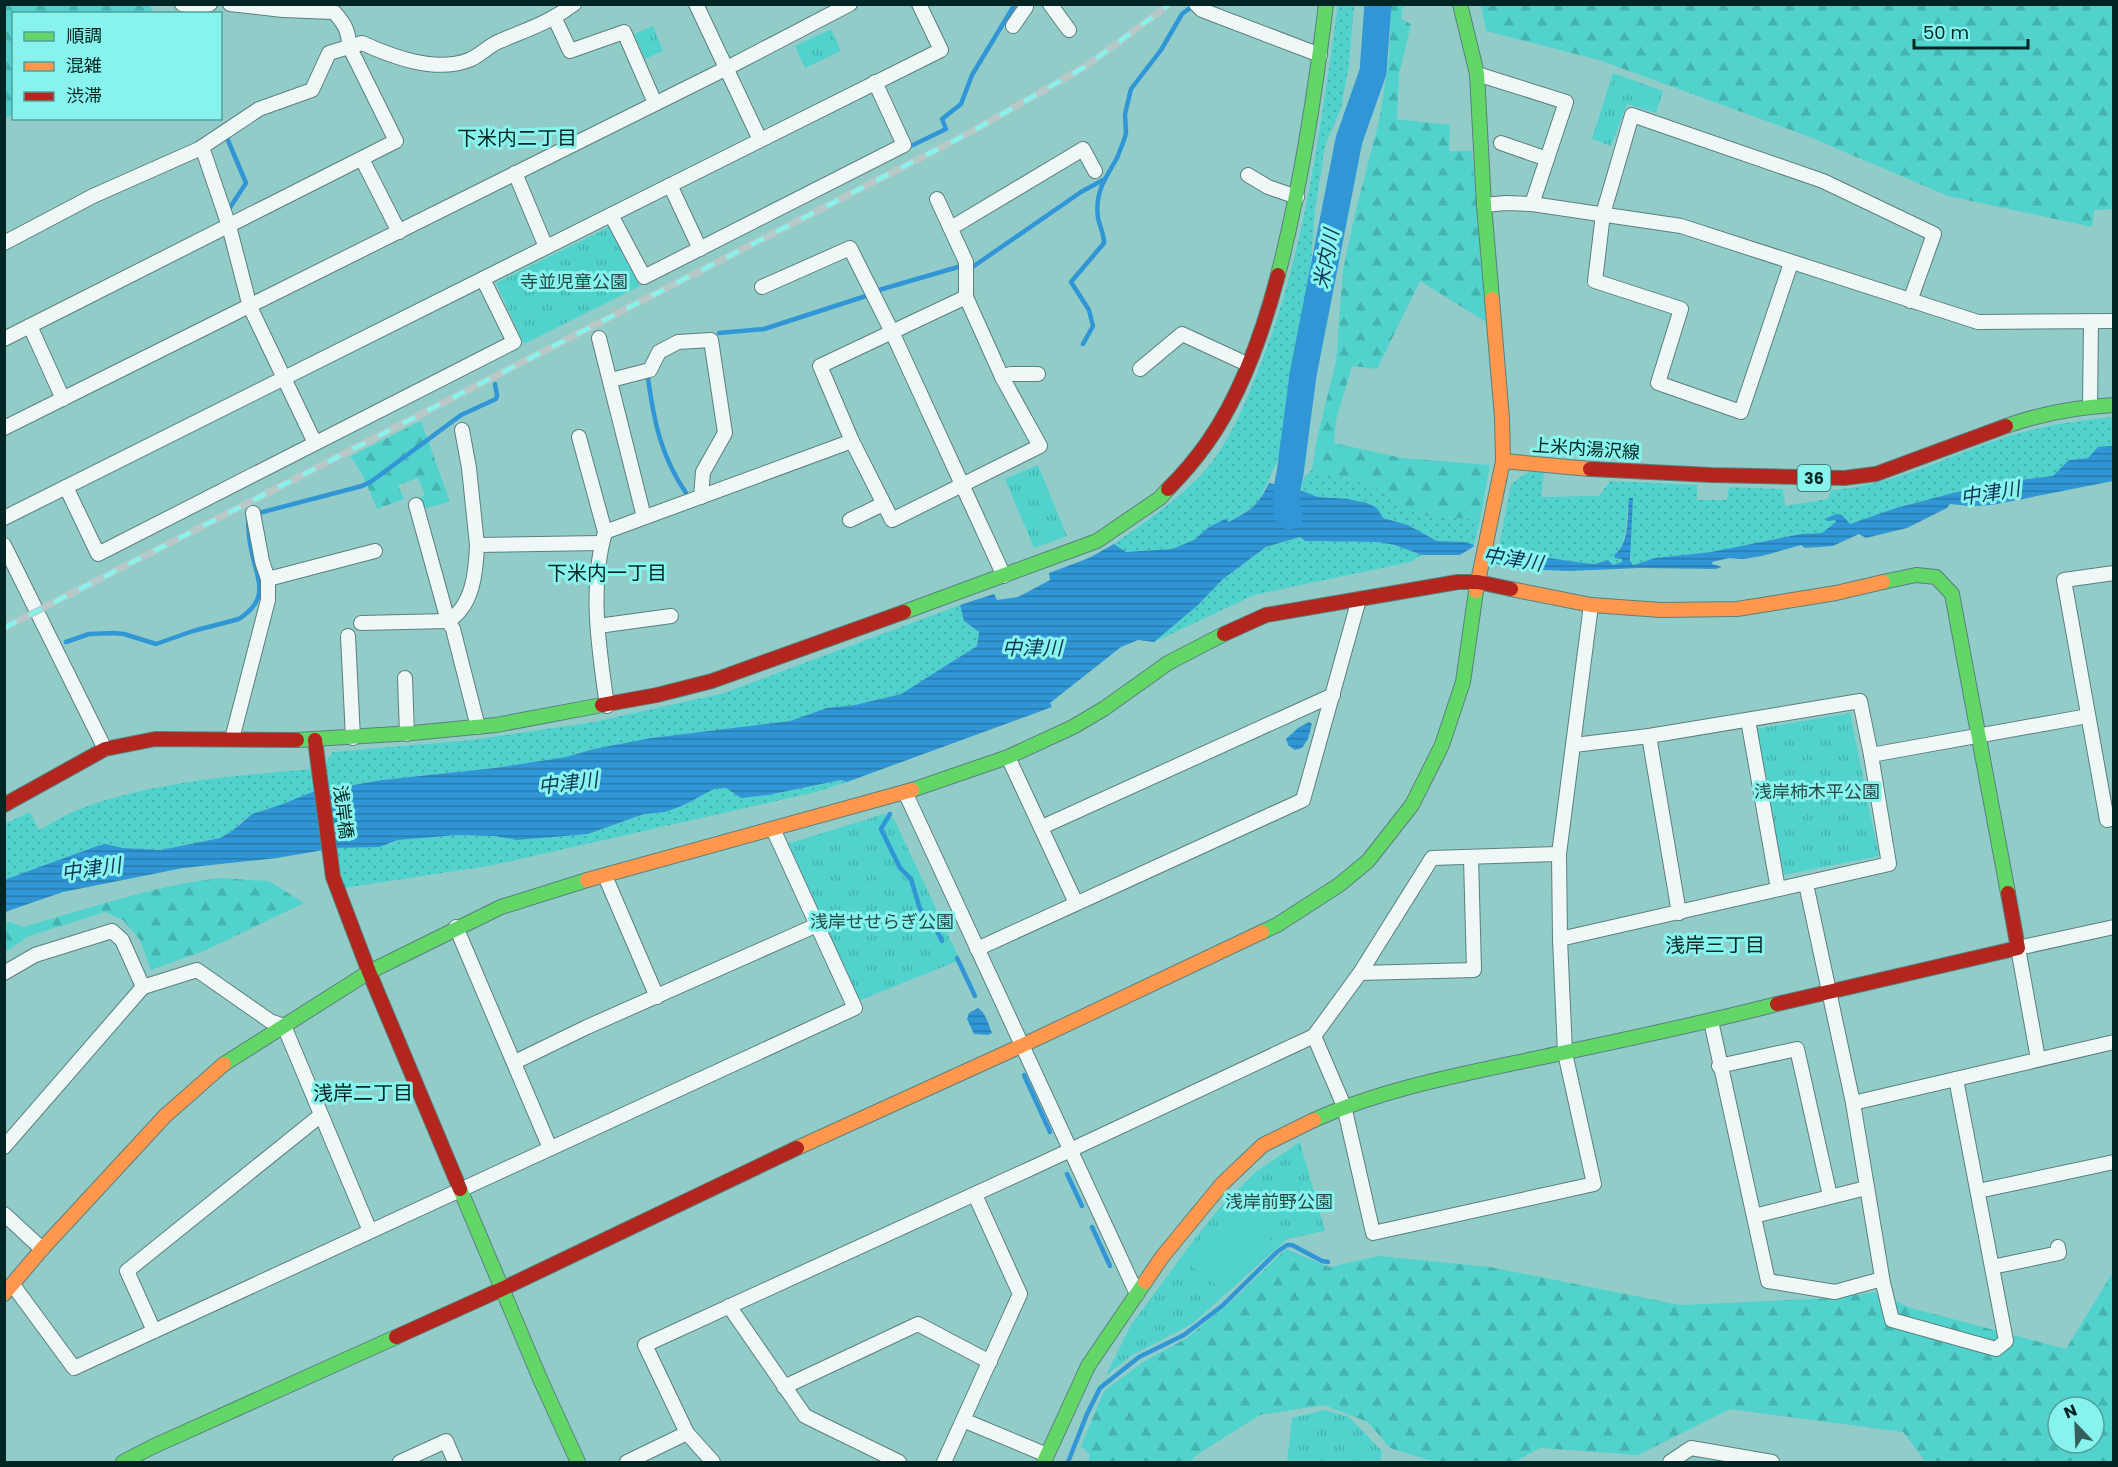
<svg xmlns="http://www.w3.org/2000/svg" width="2118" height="1467" font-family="Poppins,'Noto Sans JP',sans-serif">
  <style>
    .grass { fill: url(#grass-dots) }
    .forest { fill: url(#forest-firs); fill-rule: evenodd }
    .park { fill: url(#park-tufts) }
    .pitch { fill: #51d2cc }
    .water { fill: url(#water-rules) }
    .pier { fill: #92ccc9 }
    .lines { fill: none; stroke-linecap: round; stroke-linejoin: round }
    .stream { stroke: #3196d6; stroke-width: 4.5 }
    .river { stroke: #3196d6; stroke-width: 27 }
    .street-casing { stroke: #5a807e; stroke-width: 16 }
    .fast-casing { stroke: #5a807e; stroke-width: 16 }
    .slow-casing { stroke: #5a807e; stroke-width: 16 }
    .jam-casing { stroke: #5a807e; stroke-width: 16 }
    .street { stroke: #eff7f7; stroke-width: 14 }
    .fast { stroke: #63d668; stroke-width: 14 }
    .slow { stroke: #ff974d; stroke-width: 14 }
    .jam { stroke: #b3261e; stroke-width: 14 }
    .rail-casing { stroke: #b7c8c7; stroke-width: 7 }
    .rail { stroke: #87f3ec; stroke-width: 4.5; stroke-dasharray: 14; stroke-linecap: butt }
    .labels { text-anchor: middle; stroke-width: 6; stroke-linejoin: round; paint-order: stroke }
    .shield { fill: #87f3ec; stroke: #29635f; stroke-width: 1.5 }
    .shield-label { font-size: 16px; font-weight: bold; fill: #012523 }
    .park-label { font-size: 18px; fill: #284a48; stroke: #87f3ec }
    .street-label { font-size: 18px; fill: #012523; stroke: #87f3ec }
    .neighbourhood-label { font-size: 20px; fill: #012523; stroke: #87f3ec }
    .water-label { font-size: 20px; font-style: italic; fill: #0c3459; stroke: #87f3ec }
  </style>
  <defs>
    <pattern id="grass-dots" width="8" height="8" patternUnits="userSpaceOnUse" patternTransform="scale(1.5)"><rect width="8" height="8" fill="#51d2cc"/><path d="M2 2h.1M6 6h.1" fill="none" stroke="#45b4af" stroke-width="1.8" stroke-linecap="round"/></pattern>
    <pattern id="forest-firs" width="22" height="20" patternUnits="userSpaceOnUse" patternTransform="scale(1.5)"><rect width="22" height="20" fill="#51d2cc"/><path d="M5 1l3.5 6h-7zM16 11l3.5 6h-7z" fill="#45b4af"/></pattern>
    <pattern id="park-tufts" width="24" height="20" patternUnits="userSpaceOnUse" patternTransform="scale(1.5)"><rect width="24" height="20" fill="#51d2cc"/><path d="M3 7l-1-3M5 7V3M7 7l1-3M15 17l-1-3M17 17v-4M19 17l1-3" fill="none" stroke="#45b4af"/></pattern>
    <pattern id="water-rules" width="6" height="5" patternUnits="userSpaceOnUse" patternTransform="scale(1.5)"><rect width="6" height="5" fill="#3196d6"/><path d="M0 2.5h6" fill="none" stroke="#277aad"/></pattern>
  </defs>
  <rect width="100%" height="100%" fill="#92ccc9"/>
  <!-- grass -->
  <g class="grass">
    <path d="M1338 5H1354L1349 65 1341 108 1325 146 1315 210 1311 263 1299 339 1291 371 1282 435 1283 449 1258 503 1228 523 1225 519 1209 527 1194 540 1172 549 1125 552 1114 544C1150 518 1184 497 1212 462 1232 435 1245 404 1257 373 1305 256 1320 129 1338 5Z"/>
    <path d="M2113 417V446L2098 447 2088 458 2069 460 2054 476 2019 480 1953 493 1896 508 1850 524 1844 517 1831 521 1835 520 1836 522 1823 533 1801 534 1711 552 1655 558 1633 565C1627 557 1632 512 1633 499L1629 498C1625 518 1629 541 1614 556L1616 558 1622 559V562L1613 566 1608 560 1594 564 1584 563 1498 551 1511 484 1531 470 1544 472 1541 497 1599 496 1610 481 1697 485V500H1727L1729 487 1783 489 1785 506 1828 499 1831 490C1901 485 1957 450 2023 432 2053 424 2083 420 2113 417Z"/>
    <path d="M1312 470 1371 485 1419 515 1480 520 1474 545 1464 542 1437 541 1408 525 1383 518 1367 503 1348 499 1318 497 1302 491C1301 482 1305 475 1312 470Z"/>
    <path d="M1300 537 1305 541 1377 542 1395 545 1422 555 1410 562 1254 595 1154 642 1197 606 1223 579 1266 547Z"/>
    <path d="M960 605 964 621 979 632 977 646 901 694 855 705 827 708 790 721 651 738 594 749 566 757 495 768 382 780 348 786 339 790H327C325 776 322 763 333 752L472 740 594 722 724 693Z"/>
    <path d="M313 769 315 791 280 805 263 810 243 820 232 831 220 838 161 850 123 848 105 844 97 846 5 880 4 824 30 812 39 830C52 823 66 814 80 809 155 781 234 776 313 769Z"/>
    <path d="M841 780 847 782 816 792 494 865 344 888 335 848 390 844 398 840 457 835 495 836 517 840 588 834 644 814 665 812 684 805 714 789 726 787 741 798 769 795Z"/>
  </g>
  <!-- forest -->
  <g class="forest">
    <path d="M5 4 149 5 154 13 14 14 13 114 5 119Z"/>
    <path d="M1391 5H1403L1401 19 1411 24 1399 75 1397 119 1450 125 1449 151H1472L1486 322 1420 281 1377 369 1352 366 1336 420 1334 443 1402 458 1490 465 1480 520 1419 515 1371 485 1312 470 1316 443 1336 361 1343 270 1356 210 1379 121 1389 58Z"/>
    <path d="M1481 5H2113V209L2094 210 2092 227 1948 196 1805 135 1599 60 1486 31Z"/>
    <path d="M421 421 450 502 423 509 420 498 425 495 418 478 398 485 404 499 377 509 364 478 351 456Z"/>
    <path d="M219 878 269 881 304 903 206 950 151 970 140 940 123 920 105 912 29 936 5 952V923L10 922 23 927C88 909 152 886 219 878Z"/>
    <path d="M1286 1249 1329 1267 1379 1256 1490 1267 1681 1305 1836 1298 1875 1292 1911 1308 2066 1349 2113 1272V1462H1926L1903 1432 1730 1409 1638 1455 1540 1448 1514 1462H1435L1390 1448 1368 1422 1324 1405 1260 1415 1198 1454 1190 1462H1088L1090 1455 1081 1446 1104 1391 1143 1362 1187 1338 1235 1298ZM2058 1407H2094V1443H2058Z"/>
  </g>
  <!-- park -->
  <g class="park">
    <path d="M653 26 663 51 645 59 634 34Z"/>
    <path d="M831 29 841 51 805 68 795 46Z"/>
    <path d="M1613 73 1663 91 1656 113 1627 104 1611 146 1592 139Z"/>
    <path d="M609 227 640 286 524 344 496 283Z"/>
    <path d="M1038 465 1067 536 1034 548 1005 479Z"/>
    <path d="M1850 713 1879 856 1784 875 1755 729Z"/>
    <path d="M884 814 894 819 960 960 858 1001 787 844Z"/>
    <path d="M1300 1142 1325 1231 1287 1239 1192 1324 1131 1356 1106 1375 1131 1325 1199 1233 1222 1205 1257 1171Z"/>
    <path d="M1325 1410 1349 1417 1382 1451 1380 1462H1287L1292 1418Z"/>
  </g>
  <!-- pitch -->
  <path class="pitch" d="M1236 1204 1274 1234 1225 1292 1188 1263Z"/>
  <!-- water -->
  <g class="water">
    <path d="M2113 446V481L1992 505 1970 506 1950 504 1947 508 1907 528 1866 538 1859 534 1833 546 1805 548 1801 545 1762 556 1743 559 1729 558 1712 562V564L1722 567 1716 569 1640 568 1569 571 1517 569 1462 555H1422L1395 545 1377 542 1305 541 1300 537 1266 547 1223 579 1197 606 1154 642 1138 640 1121 647 1050 703 1052 707 847 782 841 780 768 795 741 798 726 788 714 789 684 805 665 812 644 814 588 834 517 840 495 836 457 835 398 840 379 847 335 848 277 858 183 868 63 892 5 912 4 880 97 846 105 844 123 848 161 850 220 838 232 831 252 814 280 805 315 791 339 790 348 786 382 780 495 768 566 757 594 749 651 738 790 721 827 708 855 705 901 694 977 646 979 632 964 621 960 605 994 594 997 600 1018 597 1050 580 1049 573 1089 558 1114 544 1126 552 1172 549 1194 540 1209 527 1225 519 1229 522C1252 508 1256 509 1269 483L1302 491 1318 497 1348 499 1367 503 1377 508 1383 518 1408 525 1437 541 1464 542 1492 550 1584 563 1594 564 1608 560 1613 565 1622 562V559L1615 558 1614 555C1630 544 1627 515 1629 498H1633L1630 560 1633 565 1655 558 1711 552 1801 534 1822 533 1836 522 1835 520 1828 521 1824 519 1837 514 1842 515 1850 524 1896 508 1953 493 2019 480 2053 476 2069 460 2088 458 2098 447Z"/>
    <path d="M1309 722 1312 724 1308 739 1302 748 1295 750 1288 745 1286 739 1298 728Z"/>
    <path d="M978 1008C986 1013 988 1024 992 1033L988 1035 974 1034 967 1019 969 1013Z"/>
  </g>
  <!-- pier -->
  <path class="pier" d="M1475 543 1498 548 1495 563 1458 556 1473 547Z"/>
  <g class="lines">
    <!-- stream -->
    <g class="stream">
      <path d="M227 138 246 183 229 209"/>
      <path d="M913 145 946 129 942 119 961 104 972 75 1015 4"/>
      <path d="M974 266 1081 192 1105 179 1117 158 1124 140 1126 133 1125 114 1131 89 1161 50 1182 14 1190 8"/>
      <path d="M879 290 958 267"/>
      <path d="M719 333 764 329 866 296"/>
      <path d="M1083 344 1093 326 1089 310 1071 282 1104 243C1104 234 1100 227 1098 218 1096 204 1098 192 1105 179"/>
      <path d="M648 378C654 422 661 456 686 493"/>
      <path d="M259 513 362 486 372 481 461 415 496 399 497 395 495 384"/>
      <path d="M66 642 89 634 114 633 124 634 156 644 193 631 239 619C270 598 258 582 252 553 249 541 248 528 248 515"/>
      <path d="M890 814 881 829 900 868 911 879 920 909 931 919 942 941"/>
      <path d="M957 958 975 996"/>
      <path d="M1024 1075 1050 1132"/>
      <path d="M1067 1174 1082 1206"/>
      <path d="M1092 1227 1110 1266"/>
      <path d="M1068 1462 1087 1414 1100 1388 1139 1357 1184 1335 1222 1306 1277 1252 1287 1245H1292L1322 1261 1328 1262"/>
    </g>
    <!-- river -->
    <path class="river" d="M1289 516C1285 500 1286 491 1290 474L1303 375 1349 140 1373 72 1378 4"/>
    <defs>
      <g id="street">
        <path d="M182 4 197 8 210 4"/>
        <path d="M696 4 760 140"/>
        <path d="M1050 4 1069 30"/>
        <path d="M1196 4 1202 10 1320 55"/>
        <path d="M555 19 570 51 624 32 655 103"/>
        <path d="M1013 26 1026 7V4"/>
        <path d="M1477 74 1566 102 1532 204"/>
        <path d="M1501 143 1547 159"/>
        <path d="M202 147 229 226 250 307 315 443"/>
        <path d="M362 159 399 232"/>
        <path d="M515 173 546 247"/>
        <path d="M1248 175 1268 187 1297 197"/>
        <path d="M670 185 700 249"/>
        <path d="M937 199 966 262V297L1002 377 1040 446 892 520 852 441 820 366 966 297"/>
        <path d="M1484 205 1506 203 1532 204 1681 226 1978 322 2114 321"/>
        <path d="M611 215 644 277 904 145 875 82"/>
        <path d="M951 228 1083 149 1095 171"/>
        <path d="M4 243 93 196 199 149 259 109 312 90 329 53 362 43C393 57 435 73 469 60 481 55 489 45 500 41 528 29 549 23 574 4"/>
        <path d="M1791 263 1741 412 1658 383 1681 309 1595 281 1603 214 1632 115 1823 181 1934 234 1910 301"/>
        <path d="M762 287 850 248 892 332 1004 576"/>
        <path d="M30 326 63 399"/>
        <path d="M599 338 644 517"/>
        <path d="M4 339 396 141 349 46C349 31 344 23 334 12L283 10 230 4"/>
        <path d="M1140 369 1182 334 1247 364"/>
        <path d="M1002 377 1011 374H1038"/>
        <path d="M611 380 650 370 659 352 678 342 711 340 725 433 703 472 701 497"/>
        <path d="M2090 406 2091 322"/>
        <path d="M4 428 727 68 850 4"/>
        <path d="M462 430 469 468 477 545"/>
        <path d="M579 437 605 532C589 588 599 649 607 706"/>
        <path d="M66 487 98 554 514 342 483 279"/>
        <path d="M416 505 448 621 453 629 478 727"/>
        <path d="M4 518 941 50 919 4"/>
        <path d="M850 520 883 504"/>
        <path d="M605 532 852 441"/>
        <path d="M4 545 105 749"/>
        <path d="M2114 573 2064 580 2107 820 2114 818"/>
        <path d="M268 579 375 551"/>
        <path d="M361 623 448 621C473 606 476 572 477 545L601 543"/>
        <path d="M598 626 671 616"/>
        <path d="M348 636 353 738"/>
        <path d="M405 678 407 734"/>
        <path d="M1748 720 1778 889"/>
        <path d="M1649 736 1679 913"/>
        <path d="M232 739 268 600V579L262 561 253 513"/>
        <path d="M1871 755 2088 716"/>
        <path d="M1008 757 1076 903"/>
        <path d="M905 792 1137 1294"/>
        <path d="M1042 827 1333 695"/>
        <path d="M605 876 657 997"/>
        <path d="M1806 884 1853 1103 1883 1283 1892 1320 1996 1349 2006 1341 1956 1079"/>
        <path d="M456 927 550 1148"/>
        <path d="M1560 939 1889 864 1871 755 1860 701 1649 736 1574 745"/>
        <path d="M977 949 1303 800 1359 599"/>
        <path d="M4 973 35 955 112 931 122 940 143 987"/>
        <path d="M1360 973 1474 970 1471 858"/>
        <path d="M1711 1021 1768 1281 1835 1292 1882 1279"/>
        <path d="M1314 1036 1344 1106 1373 1233 1594 1184 1565 1053 1560 939 1559 854 1591 605"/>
        <path d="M2038 1059 2018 948 2114 927"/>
        <path d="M515 1062 587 1027 817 925"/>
        <path d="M1719 1066 1797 1049 1830 1196"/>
        <path d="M1853 1103 2114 1042"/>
        <path d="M4 1147 143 987 197 970 270 1021 284 1026 370 1231"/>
        <path d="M1978 1191 2114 1162"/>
        <path d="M4 1214 42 1249"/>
        <path d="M1754 1216 1866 1188"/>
        <path d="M1992 1267 2059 1253 2058 1247"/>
        <path d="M13 1285 74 1368 855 1008 773 829"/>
        <path d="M729 1306 805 1416 899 1462"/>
        <path d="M154 1331 127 1271 321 1115"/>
        <path d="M784 1387 918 1324 990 1362"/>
        <path d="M963 1420 1047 1455"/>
        <path d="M400 1462 446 1441 455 1462"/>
        <path d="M627 1462 687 1433"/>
        <path d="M713 1462 687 1433 645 1345 1034 1167 1314 1036 1360 973 1432 858 1559 854"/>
        <path d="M944 1462 1020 1294 975 1195"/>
        <path d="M1670 1462 1691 1448 1772 1462"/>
      </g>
      <g id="fast">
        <path d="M1460 4 1477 74 1484 205 1492 299"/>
        <path d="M1278 275C1301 186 1315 95 1326 4"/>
        <path d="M2006 426C2040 414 2077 407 2114 405"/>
        <path d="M1883 582 1916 575 1936 577 1952 594 2008 893"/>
        <path d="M904 612 1097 541 1160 498 1168 489"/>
        <path d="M297 740 413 733 496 725 602 705"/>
        <path d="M912 790 1008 757 1073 727 1105 708 1168 663 1224 634"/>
        <path d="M1262 932 1277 925 1339 885 1368 861 1412 805 1442 745 1463 682 1476 591"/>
        <path d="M224 1064 369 972 501 907 587 880"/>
        <path d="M1314 1120C1380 1090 1453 1076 1524 1061 1608 1043 1693 1026 1777 1004"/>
        <path d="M460 1189 541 1381 578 1462"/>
        <path d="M123 1462 152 1447 396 1337"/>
        <path d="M1044 1462 1088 1366 1145 1282"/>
      </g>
      <g id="slow">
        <path d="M1492 299 1502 418 1503 461 1590 469"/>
        <path d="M1511 589 1591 605 1661 610 1737 609 1836 593 1883 582"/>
        <path d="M1476 591 1503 461"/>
        <path d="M587 880 912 790"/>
        <path d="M797 1148 1021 1046 1262 932"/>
        <path d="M1145 1282 1162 1257 1222 1184 1263 1145 1314 1120"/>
        <path d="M4 1294 42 1249 165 1116 224 1064"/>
      </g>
      <g id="jam">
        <path d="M1590 469 1711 475 1844 478 1876 474 2006 426"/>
        <path d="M1168 489C1182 475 1195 460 1207 443 1241 395 1263 332 1278 275"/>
        <path d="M1224 634 1266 615 1458 582H1478L1511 589"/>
        <path d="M602 705 657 695 712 681 904 612"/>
        <path d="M315 740 333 877 369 972 460 1189"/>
        <path d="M4 805 105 749 155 739 297 740"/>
        <path d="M1777 1004 2018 948 2008 893"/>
        <path d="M396 1337 502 1289 797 1148"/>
      </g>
    </defs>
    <!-- street casing -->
    <use href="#street" class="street-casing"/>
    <!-- fast casing -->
    <use href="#fast" class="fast-casing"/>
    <!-- slow casing -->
    <use href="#slow" class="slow-casing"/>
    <!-- jam casing -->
    <use href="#jam" class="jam-casing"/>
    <!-- street -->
    <use href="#street" class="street"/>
    <!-- fast -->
    <use href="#fast" class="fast"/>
    <!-- slow -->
    <use href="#slow" class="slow"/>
    <!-- jam -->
    <use href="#jam" class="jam"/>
    <defs>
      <path id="rail" d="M4 628 971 132 1086 66 1170 4"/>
    </defs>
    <!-- rail casing -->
    <use href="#rail" class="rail-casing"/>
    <!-- rail -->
    <use href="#rail" class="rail"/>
  </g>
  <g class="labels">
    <!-- shield labels -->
    <rect class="shield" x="1797.5" y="465" width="33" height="26" rx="4.5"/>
    <g class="shield-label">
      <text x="1814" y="484">36</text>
    </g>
    <!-- park labels -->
    <g class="park-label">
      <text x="574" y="288">寺並児童公園</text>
      <text x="1817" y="798">浅岸柿木平公園</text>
      <text x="882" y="928">浅岸せせらぎ公園</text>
      <text x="1279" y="1208">浅岸前野公園</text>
    </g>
    <!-- street labels -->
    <g class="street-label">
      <text transform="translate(1586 449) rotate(4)" y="6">上米内湯沢線</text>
      <text transform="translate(343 812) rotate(83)" y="6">浅岸橋</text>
    </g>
    <!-- neighbourhood labels -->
    <g class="neighbourhood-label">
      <text x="517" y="145">下米内二丁目</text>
      <text x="607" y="580">下米内一丁目</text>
      <text x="1715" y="952">浅岸三丁目</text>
      <text x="363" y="1100">浅岸二丁目</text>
    </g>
    <!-- water labels -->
    <g class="water-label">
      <text transform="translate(1326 259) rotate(-79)" y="7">米内川</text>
      <text transform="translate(1990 493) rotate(-9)" y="7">中津川</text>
      <text transform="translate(1513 559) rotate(9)" y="7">中津川</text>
      <text x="1032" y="655">中津川</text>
      <text transform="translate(568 783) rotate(-7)" y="7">中津川</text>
      <text transform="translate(91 869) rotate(-8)" y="7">中津川</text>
    </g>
  </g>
  <!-- border -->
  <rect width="2118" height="1467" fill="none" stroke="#012523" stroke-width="12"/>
  <!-- legend -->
  <rect x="12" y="12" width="210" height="108" fill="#87f3ec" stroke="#51a19c" stroke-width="1.5"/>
  <rect x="24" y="32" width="30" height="9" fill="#63d668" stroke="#51a19c" stroke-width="1.5"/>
  <text x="66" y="42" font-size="18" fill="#012523">順調</text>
  <rect x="24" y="62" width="30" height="9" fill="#ff974d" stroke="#51a19c" stroke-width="1.5"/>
  <text x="66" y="72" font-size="18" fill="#012523">混雑</text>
  <rect x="24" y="92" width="30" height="9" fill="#b3261e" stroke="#51a19c" stroke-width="1.5"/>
  <text x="66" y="102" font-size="18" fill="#012523">渋滞</text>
  <!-- north arrow -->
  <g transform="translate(2076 1425) rotate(337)"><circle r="28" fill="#87f3ec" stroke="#51a19c" stroke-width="1.5"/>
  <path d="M0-4.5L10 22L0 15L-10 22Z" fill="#345f5d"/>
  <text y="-9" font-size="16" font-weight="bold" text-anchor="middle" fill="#012523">N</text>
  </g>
  <!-- scale -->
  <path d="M1914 39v9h114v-9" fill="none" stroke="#012523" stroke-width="3"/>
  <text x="1923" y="39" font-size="18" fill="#012523" stroke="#87f3ec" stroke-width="4.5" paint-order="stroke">50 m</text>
</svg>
